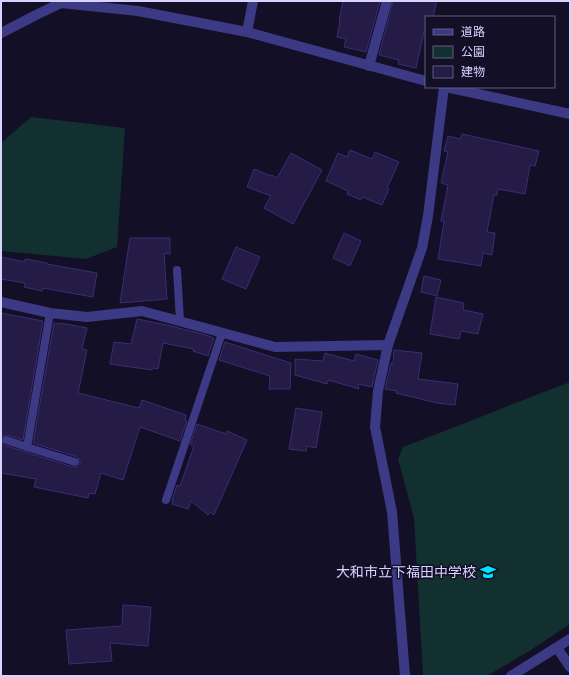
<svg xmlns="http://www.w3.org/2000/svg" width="571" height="677" font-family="Figtree,'Noto Sans JP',sans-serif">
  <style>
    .green { fill: #12302f }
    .building { fill: #241b47; stroke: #3b2d73 }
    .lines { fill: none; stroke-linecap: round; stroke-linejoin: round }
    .service { stroke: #3d3a85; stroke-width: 8 }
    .minor { stroke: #3d3a85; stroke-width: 10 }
    .labels { text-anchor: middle; stroke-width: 3; stroke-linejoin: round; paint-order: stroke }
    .poi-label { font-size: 14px; fill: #d9d4ff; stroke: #130f26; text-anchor: end }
  </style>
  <rect width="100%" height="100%" fill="#130f26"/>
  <!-- green -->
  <g class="green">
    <path d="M31 117 125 128 117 247 86 259 1 251V143Z"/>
    <path d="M570 382V624L531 650 487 676H423L414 518 398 459 403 447C459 426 514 403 570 382Z"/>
  </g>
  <!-- building -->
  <g class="building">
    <path d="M343 1H380L366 52 344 47 346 39 337 37 340 21 339 20Z"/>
    <path d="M393 1H437L433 17H426V32H424L416 68 398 64 399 60 379 55Z"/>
    <path d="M462 134 539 151 535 166 530 165 525 194 498 189 497 195H494L487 232 495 233 492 255 483 253 481 266 438 259 444 221H441L448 185 441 183 448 152 444 151 448 136 460 139Z"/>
    <path d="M350 150 372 159 375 152 399 162 387 188 389 189 382 205 362 197 361 200 347 194 348 191 326 181 338 153 347 157Z"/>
    <path d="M291 153 322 170 293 224 264 208 271 196 247 187 254 169 271 176 272 175 277 178Z"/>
    <path d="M344 233 361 241 350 266 333 258Z"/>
    <path d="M130 238H170V254L164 253 167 299 120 303Z"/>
    <path d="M236 247 260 257 246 289 222 279Z"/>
    <path d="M1 257 25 262V259L47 263V264L97 273 93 297 43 288 42 291 24 287 25 283 1 279Z"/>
    <path d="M424 276 441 280 437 296 421 292Z"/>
    <path d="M436 297 464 303 463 310 483 314 478 334 461 331 459 339 430 334Z"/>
    <path d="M1 313 43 321 23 440 7 435H5L1 438Z"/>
    <path d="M137 319 167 325 206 335 214 338 208 356 193 351 194 349 163 343 158 369 153 368 152 370 110 364 114 342 131 344Z"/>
    <path d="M54 323 61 324V323L87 328 82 349 87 350 78 393 139 408 142 400 186 415 185 420 187 421 180 441 140 427 123 480 101 473 95 494 89 493 88 498 34 487 36 479 1 473V442L4 445 73 467H77L80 464V460L77 457 33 443Z"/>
    <path d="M225 342 291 363 290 389H269L270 376 219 360Z"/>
    <path d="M394 350 422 353 418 379 458 384 455 405 437 403 396 393 397 391 385 389 391 363 393 364Z"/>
    <path d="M325 353 354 361 356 354 378 360 372 387 358 384 359 389 328 380 327 384 295 375V359L323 361Z"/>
    <path d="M296 408 322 412 316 448 307 446 306 451 289 449Z"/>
    <path d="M197 424 226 434 227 431 247 440 214 515 210 512 208 515 191 501 188 509 172 504 173 500H172L177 485 180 486 194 446 190 444Z"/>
    <path d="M123 605 151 607 148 646 110 643 112 661 69 664 66 630 122 626Z"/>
  </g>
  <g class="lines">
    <!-- service -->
    <g class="service">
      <path d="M177 270 180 321"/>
      <path d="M6 440 27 447 50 313"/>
      <path d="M27 447 75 462"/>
      <path d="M166 500 222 333"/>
    </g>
    <!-- minor -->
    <g class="minor">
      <path d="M247 32 253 1"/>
      <path d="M1 33 38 14 61 3 138 11 247 32 426 81"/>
      <path d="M369 66 387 1"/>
      <path d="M446 87 570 114"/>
      <path d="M1 302 50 313 87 317 142 311 275 347 388 345"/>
      <path d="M557 648 570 667"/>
      <path d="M405 676 392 512 375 427 378 391 388 345 422 248 428 216 444 87"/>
      <path d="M511 676 570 639"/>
    </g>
  </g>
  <!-- icons -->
  <defs>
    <symbol id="school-bare" viewBox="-9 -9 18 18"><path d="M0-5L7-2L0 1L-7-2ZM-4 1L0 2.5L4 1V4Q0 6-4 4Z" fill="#00e5ff" stroke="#130f26" stroke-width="2.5" paint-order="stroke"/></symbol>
  </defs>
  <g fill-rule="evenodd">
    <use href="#school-bare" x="477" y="561" width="22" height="22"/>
  </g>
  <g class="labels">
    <!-- poi labels -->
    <g class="poi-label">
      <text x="476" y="577">大和市立下福田中学校</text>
    </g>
  </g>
  <!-- border -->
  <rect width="571" height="677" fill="none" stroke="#d9d4ff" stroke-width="4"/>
  <!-- legend -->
  <rect x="425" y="16" width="130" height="72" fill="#130f26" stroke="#625e7d"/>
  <rect x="433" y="29" width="20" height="6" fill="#3d3a85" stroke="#625e7d"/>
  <text x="461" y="36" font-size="12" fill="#d9d4ff">道路</text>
  <rect x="433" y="46" width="20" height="12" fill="#12302f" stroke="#625e7d"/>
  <text x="461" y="56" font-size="12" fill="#d9d4ff">公園</text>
  <rect x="433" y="66" width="20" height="12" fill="#241b47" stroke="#625e7d"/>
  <text x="461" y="76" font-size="12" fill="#d9d4ff">建物</text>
</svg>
